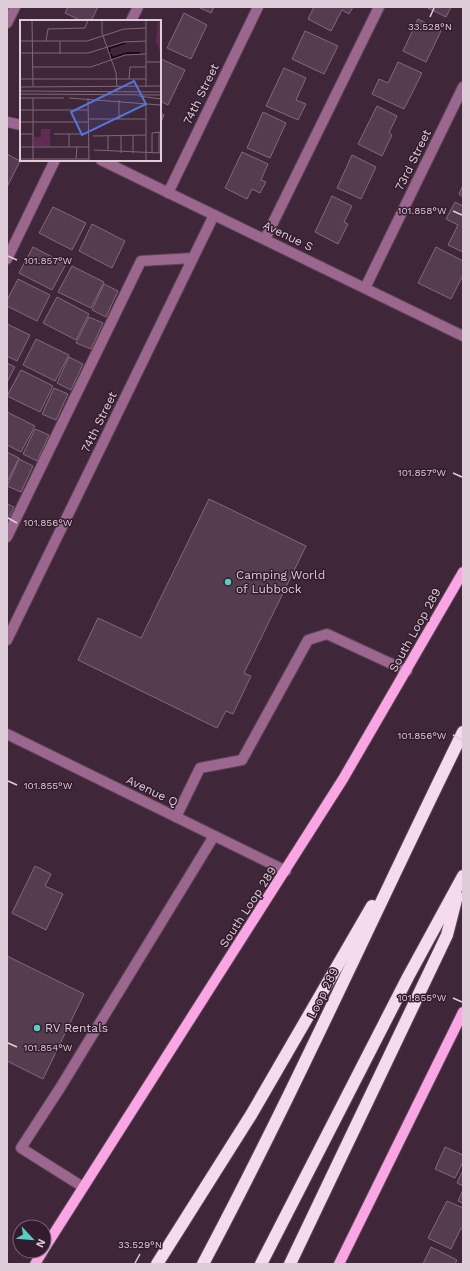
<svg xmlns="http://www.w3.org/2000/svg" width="470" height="1271" font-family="'Work Sans',sans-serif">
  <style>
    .building { fill: #563c4f; stroke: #86687e }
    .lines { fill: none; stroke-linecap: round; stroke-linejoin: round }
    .minor-casing { stroke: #5c4456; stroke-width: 12 }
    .major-casing { stroke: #5c4456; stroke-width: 12 }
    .highway-casing { stroke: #5c4456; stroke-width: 14 }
    .minor { stroke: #9b678e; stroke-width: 10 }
    .major { stroke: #faa6e5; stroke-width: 10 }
    .highway { stroke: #f5dbed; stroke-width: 12 }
    .ticks { fill: none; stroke: #decdd9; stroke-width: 1.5 }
    .poi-dot { fill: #57cec2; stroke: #341c2f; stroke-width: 1.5 }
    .labels { text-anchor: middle; stroke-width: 3; stroke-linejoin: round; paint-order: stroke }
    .street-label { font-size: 12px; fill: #decdd9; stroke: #341c2f }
    .poi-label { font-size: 12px; fill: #decdd9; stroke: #341c2f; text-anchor: start }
    .inset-river { fill: none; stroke: #260220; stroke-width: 2 }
    .inset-road { fill: none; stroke: #7f6979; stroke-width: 1 }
    .view { fill: #5774d8; fill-opacity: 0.15; stroke: #5774d8; stroke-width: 2 }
    .inset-edge { fill: none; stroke: #decdd9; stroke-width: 2 }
    .ticks-label { font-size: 10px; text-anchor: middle; fill: #decdd9; stroke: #341c2f; stroke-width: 3; stroke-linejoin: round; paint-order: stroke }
  </style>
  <rect width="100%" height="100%" fill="#3f2639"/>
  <!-- building -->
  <g class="building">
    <path d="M68 7H98L91 21H82L65 13Z"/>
    <path d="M198 7H214L211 13Z"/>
    <path d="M314 7H353L349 14 342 10 331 31 308 19Z"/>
    <path d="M426 7H451L446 17Z"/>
    <path d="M184 13 207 25 191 59 167 48Z"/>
    <path d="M418 19 441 31 426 62 403 51Z"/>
    <path d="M305 31 338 46 324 74 292 59Z"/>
    <path d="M161 59 185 70 168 105 160 101Z"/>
    <path d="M398 62 422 73 404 109 372 94 379 79 388 83Z"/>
    <path d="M284 68 306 78 296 100 306 104 298 120 266 106Z"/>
    <path d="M377 106 397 116 389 133 392 135 382 156 358 144Z"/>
    <path d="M263 112 286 123 270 158 247 148Z"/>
    <path d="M160 113 164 115 160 124Z"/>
    <path d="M242 152 268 164 261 180 266 182 260 193 252 189 247 199 225 188Z"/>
    <path d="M7 154 20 161 7 187Z"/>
    <path d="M352 155 376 167 361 199 337 188Z"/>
    <path d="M463 185V197L459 194Z"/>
    <path d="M332 196 352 206 344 222 348 224 338 244 315 232Z"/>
    <path d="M455 202 463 206V252L448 245 458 225 446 219Z"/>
    <path d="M53 207 86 223 72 250 39 233Z"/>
    <path d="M92 224 125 241 112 268 79 251Z"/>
    <path d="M33 247 66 264 52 290 19 273Z"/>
    <path d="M436 247 463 261V275L451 299 418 283Z"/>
    <path d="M72 266 104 282 91 308 58 292Z"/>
    <path d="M18 279 50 295 37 321 7 306V300Z"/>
    <path d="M104 284 118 291 106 317 92 310Z"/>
    <path d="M57 297 89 314 76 340 43 323Z"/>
    <path d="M89 317 103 323 91 349 76 343Z"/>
    <path d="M7 324 30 335 17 361 7 356Z"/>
    <path d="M36 339 69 355 55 381 23 365Z"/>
    <path d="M69 357 83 364 71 390 57 383Z"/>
    <path d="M7 363 15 367 7 382Z"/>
    <path d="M21 370 53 386 40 412 7 396Z"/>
    <path d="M54 388 68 394 56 420 42 414Z"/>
    <path d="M7 412 35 426 21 452 7 445Z"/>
    <path d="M35 429 49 435 37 461 23 454Z"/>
    <path d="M7 452 19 458 7 482Z"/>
    <path d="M19 459 33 466 21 492 7 486Z"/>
    <path d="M209 499 306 546 244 673 251 676 233 714 226 711 217 728 78 660 98 618 141 638Z"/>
    <path d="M7 504 14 507 7 521Z"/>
    <path d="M35 866 51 874 45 886 63 894 46 930 12 913Z"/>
    <path d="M7 956 84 994 43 1079 7 1061Z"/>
    <path d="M445 1147 463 1155V1162L455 1178 435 1169Z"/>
    <path d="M463 1170V1186L457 1183Z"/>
    <path d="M463 1190V1203L458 1201Z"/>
    <path d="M447 1201 463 1208V1229L461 1228 451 1249 428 1238Z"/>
    <path d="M431 1247 457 1260 455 1264H423Z"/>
  </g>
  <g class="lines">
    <defs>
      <g id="minor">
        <path d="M131 21 138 7"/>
        <path d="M7 23 15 7"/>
        <path d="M7 122 21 125"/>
        <path d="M101 160 463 336"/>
        <path d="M168 193 258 7"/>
        <path d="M265 239 379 7"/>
        <path d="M7 259 55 160"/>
        <path d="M365 288 463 87"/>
        <path d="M7 537 141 261 193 258"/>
        <path d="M7 640 214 215"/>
        <path d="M7 734 286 871"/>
        <path d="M176 817 200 768 242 760 308 640 327 634 407 671"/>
        <path d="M83 1187 21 1148 60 1088 214 836"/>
      </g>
      <g id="major">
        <path d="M44 1249 343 779 463 572"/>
        <path d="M35 1264 43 1251"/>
        <path d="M339 1264 463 1012"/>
      </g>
      <g id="highway">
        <path d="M157 1264 251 1115 372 906"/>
        <path d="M203 1264C296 1089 376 909 463 732"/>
        <path d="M261 1264 408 977 463 876"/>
        <path d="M290 1264 447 935 457 896"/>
      </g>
    </defs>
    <!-- minor casing -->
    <use href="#minor" class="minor-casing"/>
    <!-- major casing -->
    <use href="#major" class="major-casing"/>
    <!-- highway casing -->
    <use href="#highway" class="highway-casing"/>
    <!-- minor -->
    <use href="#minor" class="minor"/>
    <!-- major -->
    <use href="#major" class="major"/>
    <!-- highway -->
    <use href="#highway" class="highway"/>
  </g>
  <!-- ticks -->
  <path class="ticks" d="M430 17 434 8M453 211 462 215M8 256 17 260M453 473 462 477M8 518 17 523M453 735 462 740M8 781 17 785M453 998 462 1002M8 1043 17 1047M135 1263 140 1254"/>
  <!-- markers -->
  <g class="poi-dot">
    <circle cx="228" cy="582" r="4"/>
    <circle cx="37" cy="1028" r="4"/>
  </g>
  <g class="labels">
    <!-- street labels -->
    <g class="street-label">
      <text transform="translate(201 94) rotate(-64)" y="4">74th Street</text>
      <text transform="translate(413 160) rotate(-64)" y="4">73rd Street</text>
      <text transform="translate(288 236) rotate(26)" y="4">Avenue S</text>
      <text transform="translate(99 422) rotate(-64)" y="4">74th Street</text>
      <text transform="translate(415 630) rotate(-61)" y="4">South Loop 289</text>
      <text transform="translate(152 791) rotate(26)" y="4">Avenue Q</text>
      <text transform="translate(248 907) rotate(-57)" y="4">South Loop 289</text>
      <text transform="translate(323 993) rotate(-64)" y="4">Loop 289</text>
    </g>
    <!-- poi labels -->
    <g class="poi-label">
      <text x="236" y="579">Camping World<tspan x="236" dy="14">of Lubbock</tspan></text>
      <text x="45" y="1032">RV Rentals</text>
    </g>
  </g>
  <!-- overview -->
  <g transform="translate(20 20)">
    <rect width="141" height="141" fill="#3f2639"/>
    <path d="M138 2H141V34L136 21ZM21 109H30V126H14V117H21Z" fill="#5f2d54"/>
    <path class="inset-river" d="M90 32 89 28 105 23M91 34 92 38 107 33H120"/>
    <path class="inset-road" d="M12 0 13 66M82 0V13L96 53 97 67M126 0V67M0 21H67L104 9 126 8M26 21 28 9 65 8 68 0M40 21V34M0 33H68L104 22 126 21M126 42H141M12 47H71L105 35 126 34M0 59H126M109 59 110 47H126M0 67 141 66M0 71 141 72M0 74 141 75M119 76 141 79M0 78H44M13 78V140M49 78 141 85M68 78 69 141M126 84V141M0 90H68M68 99H126M99 99V80M0 102H68M0 114H13M34 114H64M49 114V127M73 116 126 115M0 127H69M74 130 141 133M88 130V116M101 133V115M113 133V115M132 133V113L141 112M139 133V112M0 139H69M56 139 57 127"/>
    <path class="view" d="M114 61 126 84 62 115 51 92Z"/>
    <rect width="141" height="141" class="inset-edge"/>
  </g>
  <g class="ticks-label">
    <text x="430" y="30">33.528°N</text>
    <text x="422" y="214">101.858°W</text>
    <text x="48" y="264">101.857°W</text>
    <text x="422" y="476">101.857°W</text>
    <text x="48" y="526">101.856°W</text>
    <text x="422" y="739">101.856°W</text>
    <text x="48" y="789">101.855°W</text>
    <text x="422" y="1001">101.855°W</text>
    <text x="48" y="1051">101.854°W</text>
    <text x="140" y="1248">33.529°N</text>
  </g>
  <!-- border -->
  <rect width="470" height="1271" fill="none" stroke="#decdd9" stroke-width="16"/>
  <!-- north arrow -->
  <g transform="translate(32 1239) rotate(116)"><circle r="19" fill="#341c2f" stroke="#786373"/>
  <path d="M0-3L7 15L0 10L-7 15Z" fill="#57cec2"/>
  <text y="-6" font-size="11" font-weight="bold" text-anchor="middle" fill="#decdd9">N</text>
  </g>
</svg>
